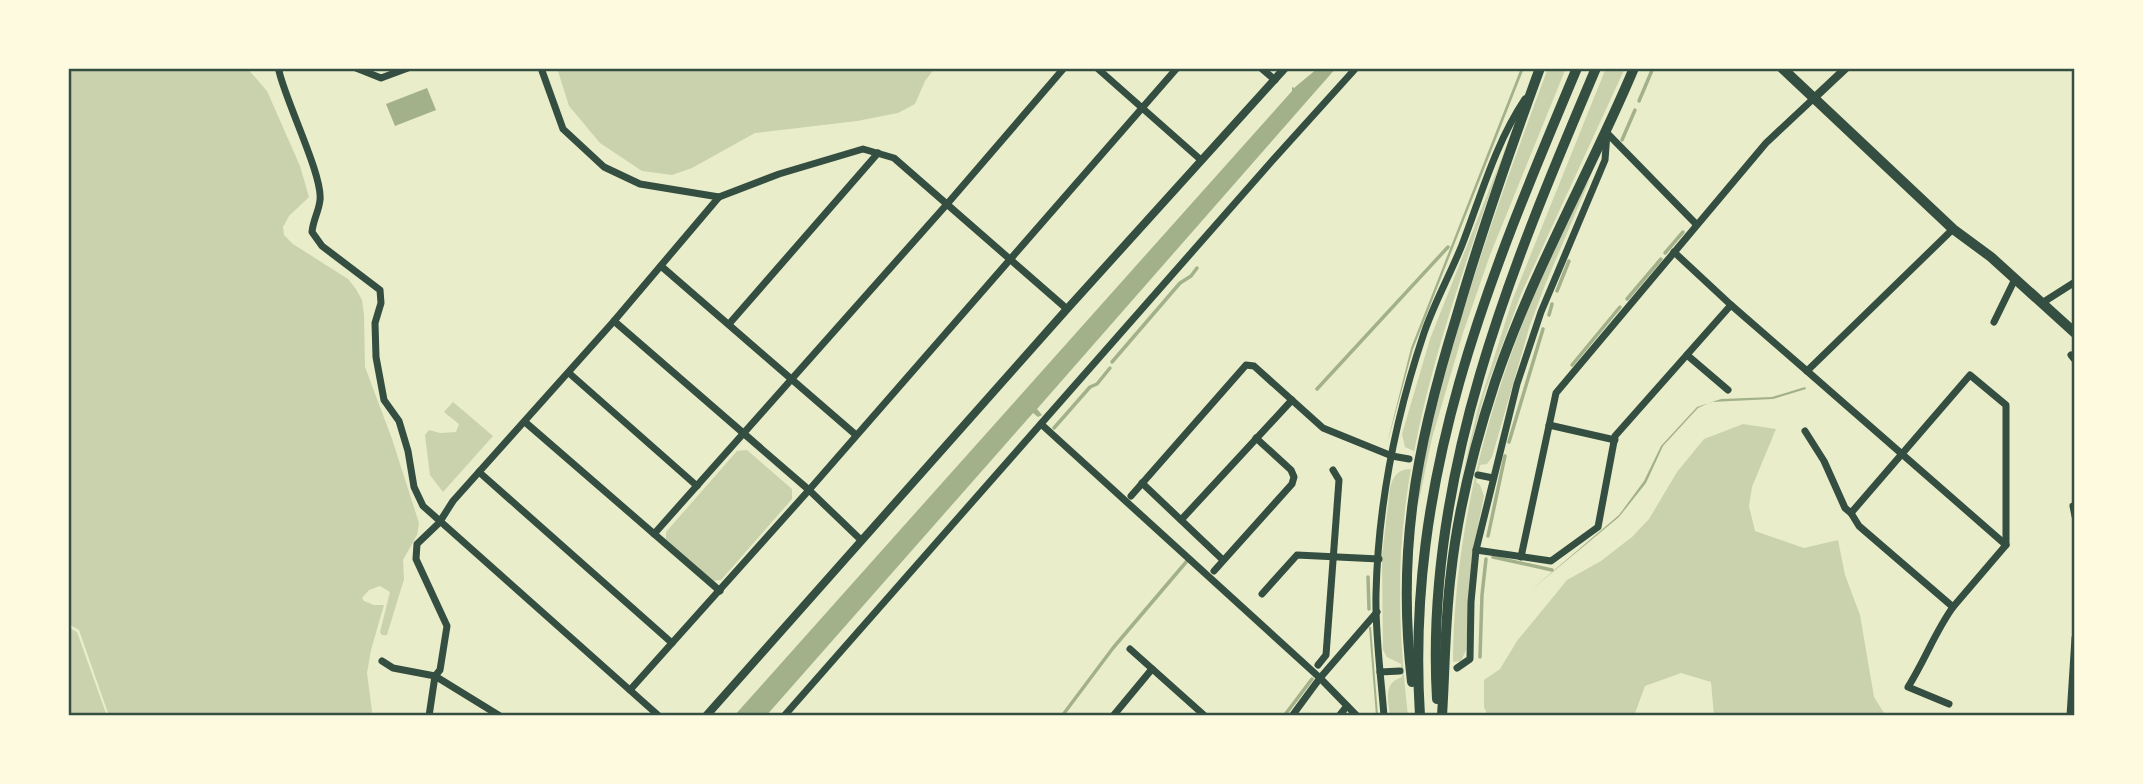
<svg xmlns="http://www.w3.org/2000/svg" width="2143" height="784" font-family="'Noto Serif',serif">
  <style>
    .green { fill: #cad2ad }
    .water { fill: #a3b18a }
    .lines { fill: none; stroke-linecap: round; stroke-linejoin: round }
    .stream { stroke: #a3b18a; stroke-width: 3.5 }
    .minor { stroke: #344e41; stroke-width: 7 }
    .tertiary { stroke: #344e41; stroke-width: 8 }
    .secondary { stroke: #344e41; stroke-width: 10 }
    .trunk { stroke: #344e41; stroke-width: 10 }
    .neatline { fill: none; stroke: #344e41; stroke-width: 2.5 }
  </style>
  <rect width="100%" height="100%" fill="#e9edc9"/>
  <!-- green -->
  <g class="green">
    <path d="M68 68H247L267 91 300 166 309 197 289 216 283 227 284 235 293 244 348 279 356 289 362 300 364 315 365 367 392 439 419 523 417 535 403 560 404 579 387 635H382L380 632 390 592 380 586 369 590 362 598 364 601 374 605H384L371 650 367 673 372 711 370 716 350 713 342 716H109L79 630 68 624Z"/>
    <path d="M557 68H935L925 81 915 104 898 113 857 121 755 133 692 168 672 175 642 171 600 143 569 106Z"/>
    <path d="M1548 68H1566L1490 255 1463 333 1432 438 1418 505C1422 457 1436 409 1448 363 1476 263 1512 165 1548 68Z"/>
    <path d="M1606 68H1625L1521 294 1485 392 1462 477 1478 408 1512 301Z"/>
    <path d="M1510 137C1463 269 1410 411 1401 552 1398 607 1402 661 1408 716H1390C1388 699 1383 683 1402 677L1401 664 1387 657 1383 650 1382 556 1390 488C1393 476 1398 469 1411 469L1414 451 1405 447 1402 434 1430 339Z"/>
    <path d="M1590 179 1545 285 1530 325 1492 457 1487 464 1480 465 1476 482 1480 485 1484 496 1472 557 1466 650 1461 661 1453 662C1454 519 1494 379 1554 250 1565 227 1575 199 1590 179Z"/>
    <path d="M453 402 493 436 443 492 430 475 425 435 429 430 440 433 456 432 459 424 444 412Z"/>
    <path d="M1743 424 1776 429 1752 487 1749 506 1755 531 1804 548 1838 540 1845 575 1860 615 1874 697 1884 713 1888 716H1714L1711 682 1681 673 1645 686 1634 716H1488L1484 707V680L1500 669 1517 641 1567 580 1601 561 1632 537 1649 519 1677 472 1704 439Z"/>
    <path d="M747 450 792 489V499L721 580 712 581 666 540V532L737 451Z"/>
    <path d="M68 627 77 632 107 716H68Z"/>
  </g>
  <!-- water -->
  <g class="water">
    <path d="M1318 68H1336L1037 409 1042 415 1038 417 1033 413 766 716H734L1292 91V87L1294 88Z"/>
    <path d="M1521 68H1524L1413 349 1387 444 1411 348Z"/>
    <path d="M427 88 436 110 395 126 386 104Z"/>
    <path d="M1805 387 1806 389 1773 399 1711 402 1698 408 1663 446 1646 483 1619 517 1531 590 1619 515 1644 481 1661 446 1697 407 1721 399 1772 397Z"/>
    <path d="M1369 627H1371L1378 716H1376Z"/>
  </g>
  <g class="lines">
    <!-- stream -->
    <g class="stream">
      <path d="M1639 101 1653 68"/>
      <path d="M1622 140 1635 110"/>
      <path d="M1665 253 1683 232"/>
      <path d="M1557 291 1569 261"/>
      <path d="M1627 299 1661 259"/>
      <path d="M1549 315 1552 304"/>
      <path d="M1112 362 1180 283 1191 276 1197 268"/>
      <path d="M1572 365 1620 307"/>
      <path d="M1317 389 1448 247"/>
      <path d="M1054 428 1090 387 1097 384 1110 368"/>
      <path d="M1509 442 1543 329"/>
      <path d="M1488 536 1505 456"/>
      <path d="M1493 557 1552 570"/>
      <path d="M1368 577 1369 609"/>
      <path d="M1480 657 1482 595 1486 559"/>
      <path d="M1062 716 1113 648 1187 561"/>
      <path d="M1284 716 1312 679"/>
    </g>
    <!-- minor -->
    <g class="minor">
      <path d="M281 68 279 71C286 102 323 176 320 200 319 211 313 220 312 232L322 246 380 290 381 303 375 323 376 357 384 400 399 421 408 451 414 487 423 506 659 716"/>
      <path d="M356 68 381 78 408 68"/>
      <path d="M541 68 563 129 604 167 640 184 719 197"/>
      <path d="M1097 68 1201 160"/>
      <path d="M1261 68 1275 80"/>
      <path d="M1607 133 1696 224"/>
      <path d="M1674 252 1731 305 1807 371 1953 229"/>
      <path d="M661 266 856 435"/>
      <path d="M2042 303 2075 282"/>
      <path d="M614 321 809 490 861 540"/>
      <path d="M1994 322 2015 279"/>
      <path d="M729 324 878 153"/>
      <path d="M1687 355 1728 390"/>
      <path d="M2071 355 2075 360"/>
      <path d="M1807 371 2006 545"/>
      <path d="M569 373 697 486"/>
      <path d="M1970 375 2006 405V545L1953 607 1859 526 1851 513Z"/>
      <path d="M525 422 720 591"/>
      <path d="M1041 424 1320 678 1357 716"/>
      <path d="M1549 425 1615 440"/>
      <path d="M1805 431 1824 461 1845 508 1851 513"/>
      <path d="M479 472 672 643"/>
      <path d="M1478 475 1493 478"/>
      <path d="M1142 483 1223 560"/>
      <path d="M1131 496 1246 365 1254 366 1323 428 1392 456 1409 459"/>
      <path d="M2073 506 2075 516"/>
      <path d="M1181 520 1292 400"/>
      <path d="M654 534 948 203 1064 68"/>
      <path d="M1476 550 1551 561 1598 527 1615 436 1731 305"/>
      <path d="M1521 557 1556 393 1766 143 1813 99"/>
      <path d="M1214 571 1292 484 1294 477 1291 470 1256 438"/>
      <path d="M1262 594 1297 555 1379 559"/>
      <path d="M1130 649 1205 716"/>
      <path d="M382 661 393 668 435 676 440 670 447 626 416 559 417 544 439 523 453 501 614 321 719 197 779 174 863 149 894 158 1067 309"/>
      <path d="M1318 665 1326 655 1339 480 1333 470"/>
      <path d="M1457 668 1470 659 1471 602 1476 550 1517 384 1541 312 1605 160 1607 133"/>
      <path d="M1380 672 1400 671"/>
      <path d="M630 690 809 490 1177 68"/>
      <path d="M1949 704 1908 687C1925 660 1935 632 1953 607"/>
      <path d="M429 716 435 676 500 716"/>
      <path d="M784 716 1272 161 1356 68"/>
      <path d="M1113 716 1152 669"/>
      <path d="M1292 716 1320 678 1377 612"/>
      <path d="M1339 716 1347 706"/>
      <path d="M1384 716C1381 676 1375 634 1376 594 1378 507 1396 416 1424 333 1434 303 1450 275 1462 245 1481 196 1495 144 1525 99"/>
      <path d="M2070 716 2075 638"/>
    </g>
    <!-- tertiary -->
    <g class="tertiary">
      <path d="M1813 99 1846 68"/>
      <path d="M706 716 1067 309 1285 68"/>
    </g>
    <!-- secondary -->
    <path class="secondary" d="M1782 68 1953 229 1991 257 2075 333"/>
    <!-- trunk -->
    <g class="trunk">
      <path d="M1412 682C1405 623 1405 560 1413 501 1421 438 1438 376 1457 315 1481 232 1510 150 1540 68"/>
      <path d="M1437 699C1424 477 1511 268 1596 68"/>
      <path d="M1420 716C1405 478 1487 282 1577 68"/>
      <path d="M1442 716C1445 668 1445 620 1451 573 1458 509 1475 443 1495 382 1532 272 1589 175 1634 68"/>
    </g>
  </g>
  <!-- border -->
  <rect width="2143" height="784" fill="none" stroke="#fefae0" stroke-width="140"/>
  <rect x="70" y="70" width="2003" height="644" class="neatline"/>
</svg>
